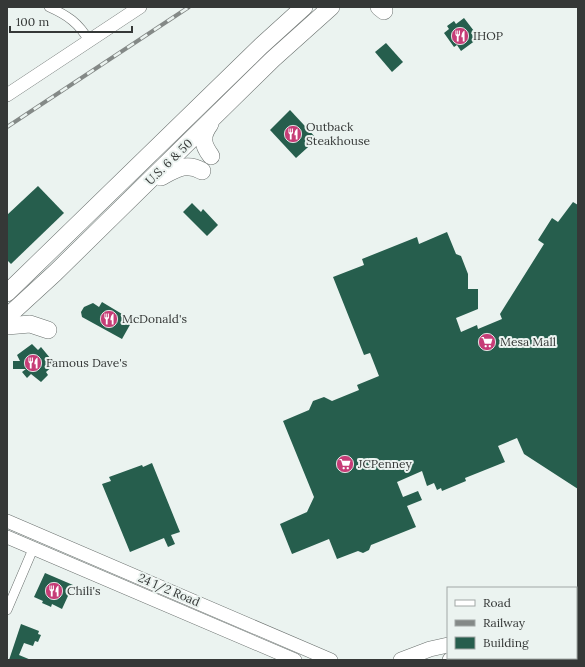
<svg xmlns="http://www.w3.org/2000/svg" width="585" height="667" font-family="Lora,serif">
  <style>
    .building { fill: #265e4d }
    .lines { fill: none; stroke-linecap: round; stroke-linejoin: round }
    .street-casing { stroke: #6a706e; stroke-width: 10 }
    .secondary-casing { stroke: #6a706e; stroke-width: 14 }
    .primary-casing { stroke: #6a706e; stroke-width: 16 }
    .highway-casing { stroke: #6a706e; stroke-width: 18 }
    .street { stroke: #fff; stroke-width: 9 }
    .secondary { stroke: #fff; stroke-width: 13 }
    .primary { stroke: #fff; stroke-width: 15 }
    .highway { stroke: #fff; stroke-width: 17 }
    .rail-casing { stroke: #848987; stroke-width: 4 }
    .rail { stroke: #ebf3f0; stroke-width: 2.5; stroke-dasharray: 8; stroke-linecap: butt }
    .labels { text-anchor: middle; stroke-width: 4; stroke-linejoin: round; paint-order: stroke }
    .poi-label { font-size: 12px; fill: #353837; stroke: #ebf3f0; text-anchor: start }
    .street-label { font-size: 12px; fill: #353837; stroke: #ebf3f0 }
  </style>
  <rect width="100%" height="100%" fill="#ebf3f0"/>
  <!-- building -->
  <g class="building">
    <path d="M464 18 474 31 471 33 476 40 461 51 457 45 454 47 444 33 449 29 447 26 454 21 456 24Z"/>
    <path d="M386 43 403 62 392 72 375 52Z"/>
    <path d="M290 110 317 139 296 158 270 130Z"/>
    <path d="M38 186 64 213 11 264 7 260V215Z"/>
    <path d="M573 202 578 205V489L524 454 517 438 498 446 505 462 465 478 466 481 442 491 441 488 437 490 434 483 427 486 422 471 397 482 403 497 418 491 422 500 407 506 416 527 371 545 369 550 363 553 358 551 337 559 329 539 292 554 280 524 307 512 314 497 283 421 309 410 313 401 324 397 332 401 359 390 357 385 379 376 370 353 364 355 333 277 364 265 362 259 417 237 419 244 447 232 456 254 461 256 468 274V289H478V309L456 318 461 332 477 325 478 329 502 319 500 314 544 244 538 240 552 218 558 222Z"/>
    <path d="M192 203 201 212 203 209 218 225 207 236 183 212Z"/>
    <path d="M102 302 122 314 121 317 131 323 122 339 82 317 81 312 84 307 93 303 99 307Z"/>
    <path d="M32 344 38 350 41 347 55 364 46 372 48 375 41 382 31 374 27 378 22 372 26 369H13V361H20L17 355Z"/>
    <path d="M152 463 180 532 171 535 175 544 168 547 164 538 130 552 102 484 111 481 109 477 142 465 143 467Z"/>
    <path d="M45 573 73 585 62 609 52 604 51 607 49 606 42 603 43 601 34 597Z"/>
    <path d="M21 624 39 631 38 634 41 635 38 642 35 641 33 646 24 643 19 655 31 660H9Z"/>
  </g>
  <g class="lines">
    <defs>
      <g id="street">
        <path d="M49 7C67 15 79 23 89 41"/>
        <path d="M7 610 33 549"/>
      </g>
      <g id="secondary">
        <path d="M7 95 140 7"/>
        <path d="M7 521 331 660"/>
        <path d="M7 537 295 660"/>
      </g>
      <g id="primary">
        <path d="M545 658 552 660"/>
        <path d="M401 660 430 649 448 645"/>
        <path d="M450 660 473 658 490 660"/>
      </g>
      <g id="highway">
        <path d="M379 7 384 11"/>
        <path d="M210 124C201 136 202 144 211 156"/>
        <path d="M161 177C176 169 186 162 202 171"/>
        <path d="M7 293 261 46 304 7"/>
        <path d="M7 317 55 273 273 59 331 7"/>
        <path d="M7 326 30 324 48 330"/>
      </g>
    </defs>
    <!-- street casing -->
    <use href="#street" class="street-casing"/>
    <!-- secondary casing -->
    <use href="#secondary" class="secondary-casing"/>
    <!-- primary casing -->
    <use href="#primary" class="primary-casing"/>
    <!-- highway casing -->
    <use href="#highway" class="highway-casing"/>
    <!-- street -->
    <use href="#street" class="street"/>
    <!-- secondary -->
    <use href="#secondary" class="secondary"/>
    <!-- primary -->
    <use href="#primary" class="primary"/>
    <!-- highway -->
    <use href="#highway" class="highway"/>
    <defs>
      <path id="rail" d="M7 127 189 7"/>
    </defs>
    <!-- rail casing -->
    <use href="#rail" class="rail-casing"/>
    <!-- rail -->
    <use href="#rail" class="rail"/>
  </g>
  <!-- icons -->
  <defs>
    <symbol id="restaurant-disc" viewBox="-11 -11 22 22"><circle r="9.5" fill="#c63d77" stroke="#ebf3f0"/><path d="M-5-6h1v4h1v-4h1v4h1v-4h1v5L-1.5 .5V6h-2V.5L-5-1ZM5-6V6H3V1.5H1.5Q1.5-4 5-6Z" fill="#fff"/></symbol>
    <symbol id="supermarket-disc" viewBox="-11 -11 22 22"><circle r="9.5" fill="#c63d77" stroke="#ebf3f0"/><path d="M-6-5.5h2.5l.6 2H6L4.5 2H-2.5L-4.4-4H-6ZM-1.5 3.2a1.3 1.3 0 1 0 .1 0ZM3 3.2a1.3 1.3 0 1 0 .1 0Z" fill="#fff"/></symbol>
  </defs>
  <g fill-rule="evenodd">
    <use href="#restaurant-disc" x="450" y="26" width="20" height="20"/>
    <use href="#restaurant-disc" x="283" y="124" width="20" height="20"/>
    <use href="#restaurant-disc" x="99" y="309" width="20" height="20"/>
    <use href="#supermarket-disc" x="477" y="332" width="20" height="20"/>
    <use href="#restaurant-disc" x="23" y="353" width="20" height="20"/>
    <use href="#supermarket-disc" x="335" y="454" width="20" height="20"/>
    <use href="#restaurant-disc" x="44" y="581" width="20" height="20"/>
  </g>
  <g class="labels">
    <!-- poi labels -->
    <g class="poi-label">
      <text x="473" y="40">IHOP</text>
      <text x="306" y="131">Outback<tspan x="306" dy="14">Steakhouse</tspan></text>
      <text x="122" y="323">McDonald's</text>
      <text x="500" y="346">Mesa Mall</text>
      <text x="46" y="367">Famous Dave's</text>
      <text x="358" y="468">JCPenney</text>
      <text x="67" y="595">Chili's</text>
    </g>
    <!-- street labels -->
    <g class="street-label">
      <text transform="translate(169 162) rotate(-44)" y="4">U.S. 6 &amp; 50</text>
      <text transform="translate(169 590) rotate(23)" y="4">24 1/2 Road</text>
    </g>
  </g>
  <!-- border -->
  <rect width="585" height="667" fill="none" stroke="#353837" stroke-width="16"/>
  <!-- legend -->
  <rect x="447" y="587" width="130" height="72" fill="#ebf3f0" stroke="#a2a8a6"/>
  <rect x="455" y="600" width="20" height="6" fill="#ffffff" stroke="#a2a8a6"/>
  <text x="483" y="607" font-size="12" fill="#353837">Road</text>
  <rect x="455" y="620" width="20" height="6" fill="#848987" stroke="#a2a8a6"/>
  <text x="483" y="627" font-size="12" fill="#353837">Railway</text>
  <rect x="455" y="637" width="20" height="12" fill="#265e4d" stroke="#a2a8a6"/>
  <text x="483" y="647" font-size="12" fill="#353837">Building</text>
  <!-- scale -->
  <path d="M10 26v6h122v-6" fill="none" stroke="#353837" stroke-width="2"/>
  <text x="16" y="26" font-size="12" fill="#353837" stroke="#ebf3f0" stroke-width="3" paint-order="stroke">100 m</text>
</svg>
